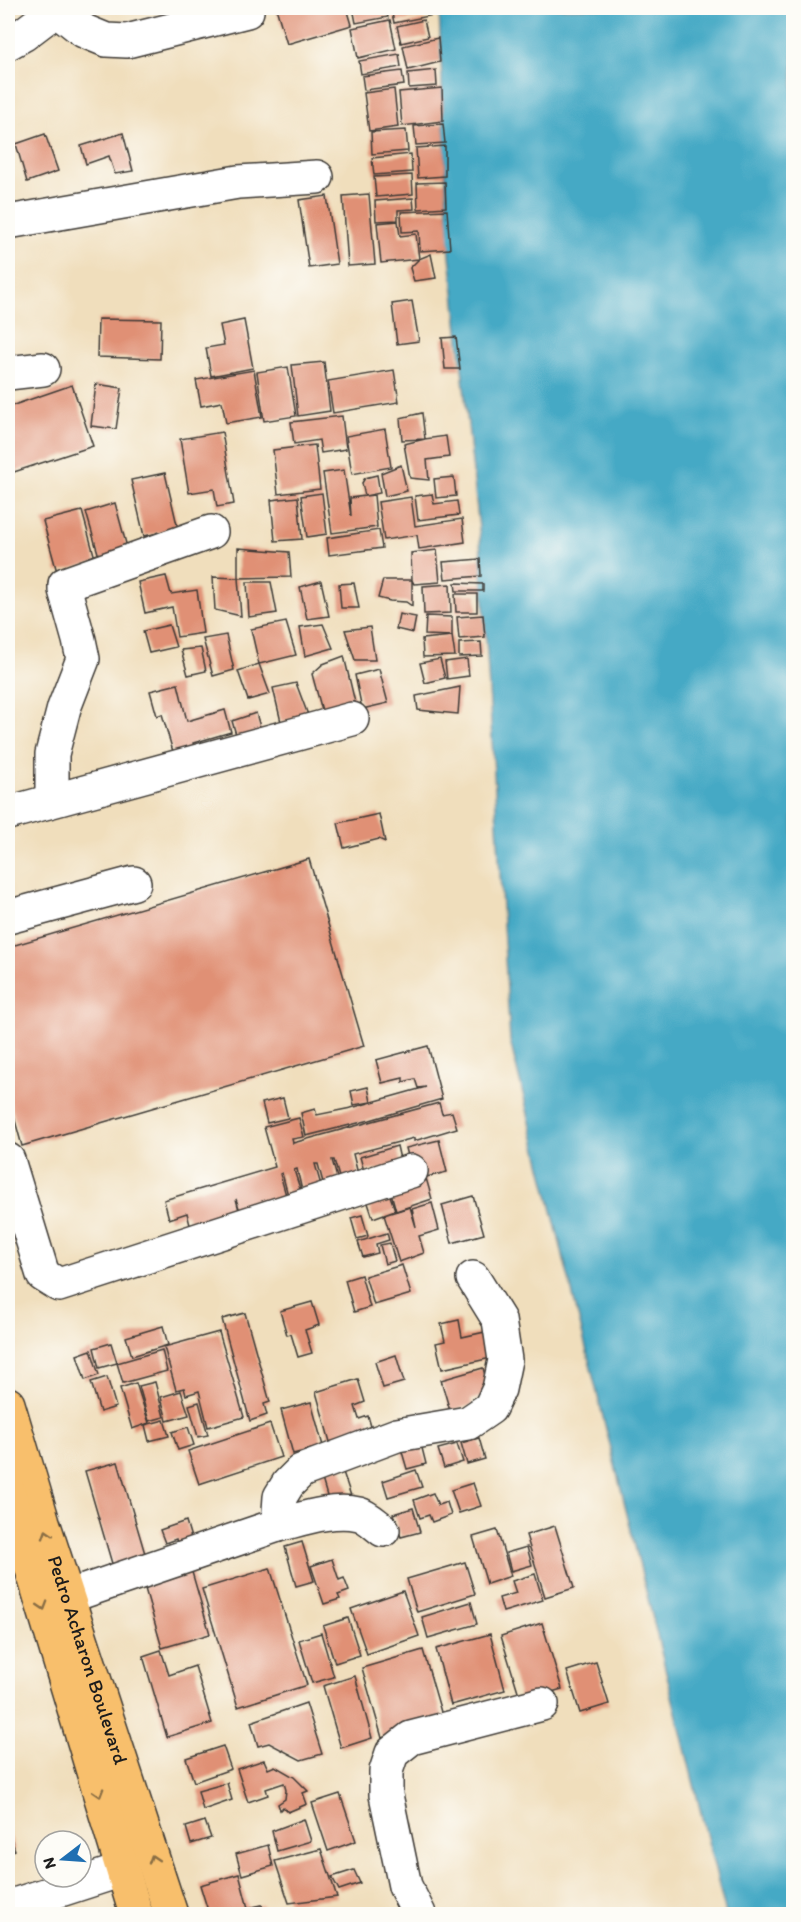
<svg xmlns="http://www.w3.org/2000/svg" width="801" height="1922" font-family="Itim,sans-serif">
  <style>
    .water { fill: #45a9c5; stroke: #306270; stroke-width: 1.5 }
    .building { fill: #e09074 }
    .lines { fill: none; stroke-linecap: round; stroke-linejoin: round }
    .minor-casing { stroke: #3c3934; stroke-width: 36 }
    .major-casing { stroke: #3c3934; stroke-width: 36 }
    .minor { stroke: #fff; stroke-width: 33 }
    .major { stroke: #f8bf6c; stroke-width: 33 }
    .oneway { stroke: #8a6e44 }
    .labels { text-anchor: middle; stroke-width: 5; stroke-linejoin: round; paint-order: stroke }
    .street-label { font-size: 20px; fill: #1c1c1c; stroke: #fdfcf7 }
  </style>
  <rect width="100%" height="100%" fill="#fdfcf7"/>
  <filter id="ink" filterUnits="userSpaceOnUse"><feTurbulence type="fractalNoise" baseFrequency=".0167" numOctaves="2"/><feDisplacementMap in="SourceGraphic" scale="12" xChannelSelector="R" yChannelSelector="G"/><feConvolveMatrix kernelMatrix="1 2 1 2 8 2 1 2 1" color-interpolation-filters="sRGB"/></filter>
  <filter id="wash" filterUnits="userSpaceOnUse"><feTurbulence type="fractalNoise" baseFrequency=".008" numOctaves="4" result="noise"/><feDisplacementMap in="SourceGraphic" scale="24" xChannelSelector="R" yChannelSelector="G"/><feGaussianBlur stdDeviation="1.35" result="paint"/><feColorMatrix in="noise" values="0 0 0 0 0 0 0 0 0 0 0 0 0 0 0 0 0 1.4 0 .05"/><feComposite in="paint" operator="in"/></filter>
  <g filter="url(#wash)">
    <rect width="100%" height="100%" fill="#f0debc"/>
    <!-- water -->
    <path class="water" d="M439 8H793V1914H726L510 1041 480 538 448 236Z"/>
    <g id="blocks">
      <!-- building -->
      <g class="building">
        <path d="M276 8H347L352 25 287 44Z"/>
        <path d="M353 8H386L388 17 356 23Z"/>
        <path d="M391 8H433L434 15 394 23Z"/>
        <path d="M390 20 396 49 358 58 352 28Z"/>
        <path d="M424 20 428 37 401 43 397 26Z"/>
        <path d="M438 38 440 62 408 70 403 46Z"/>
        <path d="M399 54 401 67 361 74 359 61Z"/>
        <path d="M436 70 437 86 409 88 408 73Z"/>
        <path d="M402 71 404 85 364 90 362 76Z"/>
        <path d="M442 88 443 121 402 126 399 92Z"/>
        <path d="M394 89 398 127 369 131 364 93Z"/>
        <path d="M443 124 445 143 416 145 414 126Z"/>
        <path d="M406 130 408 151 372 154 371 132Z"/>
        <path d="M123 133 133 171 115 174 109 156 86 164 81 146Z"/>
        <path d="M45 134 58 171 27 182 16 144Z"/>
        <path d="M445 146V176L418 178 416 148Z"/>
        <path d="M411 154 412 172 374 175 372 158Z"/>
        <path d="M412 175 413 194 376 197 374 177Z"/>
        <path d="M445 182 446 207 418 209 417 183Z"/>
        <path d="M369 194 375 264 348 266 343 196Z"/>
        <path d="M327 196 337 264 309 268 299 200Z"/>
        <path d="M413 198 414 209 398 210V220L376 221 375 201Z"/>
        <path d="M447 210 450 249 420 251 419 231 402 232 401 212Z"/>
        <path d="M398 221 400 236 416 234 419 259 431 254 436 278 414 281 410 268 419 259 381 263 377 223Z"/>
        <path d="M412 301 419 341 397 344 392 304Z"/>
        <path d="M98 319 161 320 160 359 97 357Z"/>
        <path d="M244 320 253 368 211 376 206 348 224 345 220 325Z"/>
        <path d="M456 337 460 369H445L442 338Z"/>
        <path d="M324 362 330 411 298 416 292 365Z"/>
        <path d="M288 367 296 416 264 421 257 372Z"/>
        <path d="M254 370 262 417 226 423 222 402 201 406 196 380Z"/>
        <path d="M394 370 399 402 333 413 328 381Z"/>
        <path d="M96 384 122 388 116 429 91 426Z"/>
        <path d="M72 385 93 446 8 474V407Z"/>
        <path d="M422 413 425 439 446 436 449 457 427 460 429 480 410 478 404 444 425 439 402 440 400 418Z"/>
        <path d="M342 416 346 449 321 453 319 440 294 444 291 422Z"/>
        <path d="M385 429 391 467 352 474 346 436Z"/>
        <path d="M222 432 234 504 217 507 214 489 189 493 180 439Z"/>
        <path d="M315 445 320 489 278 494 273 450Z"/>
        <path d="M401 465 407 491 385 496 381 473Z"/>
        <path d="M344 470 351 516 350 498 365 496 362 483 365 478 377 475 380 493 365 496 374 495 377 527 332 533 323 473Z"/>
        <path d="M165 473 178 529 144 536 131 480Z"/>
        <path d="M454 477 456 496 436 498 434 479Z"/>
        <path d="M322 493 327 534 307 537 301 496Z"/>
        <path d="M432 494 434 504 457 501 459 515 418 520 415 496Z"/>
        <path d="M298 497 302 539 275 541 271 500Z"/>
        <path d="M411 497 415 526 462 519 465 542 419 549 417 535 384 540 378 502Z"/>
        <path d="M115 503 128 551 100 560 86 512Z"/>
        <path d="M82 511 96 562 57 572 43 521Z"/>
        <path d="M379 530 382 548 329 555 327 538Z"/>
        <path d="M238 548 289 552 291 577 238 578 241 616 215 610 213 577 238 578Z"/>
        <path d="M437 550 440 582 414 584 412 580V606L406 602 390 601 378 598 383 580H412L411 553Z"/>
        <path d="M480 559 481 576 445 579 443 562Z"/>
        <path d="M166 576 171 594 197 590 203 633 177 637 172 607 145 613 138 582Z"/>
        <path d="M321 581 329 616 307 619 300 587Z"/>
        <path d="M247 582H271L277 613 249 617Z"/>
        <path d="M354 583 359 608H341L339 584Z"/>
        <path d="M455 583 483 584V591H456Z"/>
        <path d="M450 584 451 613 424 614 423 586Z"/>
        <path d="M455 594H477V612H456Z"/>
        <path d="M399 614 416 617 413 633 396 629Z"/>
        <path d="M483 615 485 637 459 639 457 617Z"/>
        <path d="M426 616 452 617V636L425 635Z"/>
        <path d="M286 622 296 655 259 664 270 694 248 700 238 671 259 664 251 629Z"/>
        <path d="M323 624 333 648 305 656 300 627Z"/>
        <path d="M169 625 176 647 149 653 143 631Z"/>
        <path d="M370 627 375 660H355L345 630Z"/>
        <path d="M226 635 234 670 213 676 203 639Z"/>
        <path d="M452 636 455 656 423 657 422 639Z"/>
        <path d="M481 642 482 656 459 657V643Z"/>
        <path d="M201 648 206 671 188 675 181 650Z"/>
        <path d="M344 656 357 711 324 718 312 674 323 664Z"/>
        <path d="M440 659 445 678 425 683 420 663Z"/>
        <path d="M467 659 469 676 447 679 445 662Z"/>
        <path d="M379 669 388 703 362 709 355 675Z"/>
        <path d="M296 683 308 715 281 722 273 688Z"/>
        <path d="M178 684 187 721 225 710 231 732 193 743 195 749 174 755 162 714 157 716 150 691Z"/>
        <path d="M460 687 458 714 418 710 416 696Z"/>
        <path d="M256 713 264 741 240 748 232 721Z"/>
        <path d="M379 814 385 842 379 839 344 848 338 823Z"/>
        <path d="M309 859 364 1046 22 1146 8 1095V947Z"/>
        <path d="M428 1046 442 1099 370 1120 306 1136 301 1113 315 1109 317 1115 351 1108 426 1087 418 1088 415 1079 403 1082V1078L382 1083 376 1060Z"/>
        <path d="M368 1087 371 1102 354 1105 351 1091Z"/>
        <path d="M283 1098 288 1118 267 1123 262 1103Z"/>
        <path d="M439 1103 442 1114 452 1112 457 1128 414 1141V1138L353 1154 360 1182 342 1187 334 1160H332L339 1185 325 1190 318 1164H315L322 1189 303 1195 297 1169 294 1170 302 1195 289 1199 282 1173 280 1174 287 1199 242 1217 236 1199 242 1221 191 1229 187 1213 169 1219 164 1200 275 1167 264 1127 299 1118 304 1137 292 1139 293 1143Z"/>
        <path d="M439 1140 447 1172 414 1180 406 1148Z"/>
        <path d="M397 1146 402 1168 364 1171 360 1157Z"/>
        <path d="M426 1178 432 1199 396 1211 390 1189Z"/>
        <path d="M388 1190 395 1210 373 1218 366 1197Z"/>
        <path d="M473 1196 484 1234 452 1243 442 1205Z"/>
        <path d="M432 1203 439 1230 419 1236 424 1253 399 1262 384 1215 410 1207 416 1227 412 1209Z"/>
        <path d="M362 1215 368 1236 357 1239 351 1218Z"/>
        <path d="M387 1233 389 1240 376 1244 378 1253 363 1257 358 1242Z"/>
        <path d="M390 1243 395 1261 385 1264 380 1245Z"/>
        <path d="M402 1265 411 1294 374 1305 365 1276Z"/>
        <path d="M361 1275 370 1307 354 1312 345 1280Z"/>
        <path d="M312 1302 319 1325 305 1330 312 1353 298 1357 291 1334 287 1335 280 1311Z"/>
        <path d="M245 1313 270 1402 264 1404 267 1415 250 1421 222 1319Z"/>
        <path d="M459 1320 462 1337 485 1332 491 1358 442 1369 436 1343 445 1341 441 1324Z"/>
        <path d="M163 1326 168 1345 132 1356 126 1337Z"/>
        <path d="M219 1332 244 1417 208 1427 199 1391 186 1395 184 1388 176 1390 164 1347Z"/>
        <path d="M111 1343 117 1363 99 1368 94 1348Z"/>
        <path d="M91 1350 99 1375 85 1380 77 1355Z"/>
        <path d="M162 1350 167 1371 123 1383 117 1363Z"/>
        <path d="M396 1355 404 1382 383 1388 375 1362Z"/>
        <path d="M483 1368 490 1394 471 1400 472 1405 450 1411 441 1380Z"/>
        <path d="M107 1377 116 1407 100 1412 91 1382Z"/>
        <path d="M358 1379 365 1402 355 1406 359 1419 368 1416 372 1430 330 1442 316 1392Z"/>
        <path d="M155 1382 164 1417 149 1421 139 1386Z"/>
        <path d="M136 1383 149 1423 132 1429 120 1388Z"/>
        <path d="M181 1391 189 1415 167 1421 161 1397Z"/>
        <path d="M199 1402 208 1435 198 1437 189 1405Z"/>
        <path d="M311 1402 323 1446 293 1454 281 1410Z"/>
        <path d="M164 1420 169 1436 149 1441 145 1425Z"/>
        <path d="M270 1424 281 1457 199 1484 188 1451Z"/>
        <path d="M188 1427 194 1445 178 1450 172 1432Z"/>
        <path d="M479 1438 485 1459 467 1464 461 1443Z"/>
        <path d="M420 1440 426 1464 407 1469 400 1445Z"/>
        <path d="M457 1444 463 1462 444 1468 438 1449Z"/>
        <path d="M118 1462 146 1557 113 1567 85 1471Z"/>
        <path d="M341 1466 351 1496 329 1503 320 1472Z"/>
        <path d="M416 1470 422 1487 388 1497 383 1481Z"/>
        <path d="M473 1483 481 1506 459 1513 451 1490Z"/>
        <path d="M433 1493 438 1505 447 1502 451 1515 432 1522 429 1515 420 1518 414 1500Z"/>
        <path d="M413 1508 420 1532 401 1537 393 1514Z"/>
        <path d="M186 1521 191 1538 177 1543 176 1539 165 1543 160 1530Z"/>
        <path d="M555 1526 574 1588 545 1597 526 1535Z"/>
        <path d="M497 1530 511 1576 487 1584 473 1537Z"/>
        <path d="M302 1542 314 1581 296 1586 285 1547Z"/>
        <path d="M527 1547 532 1565 511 1571 506 1553Z"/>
        <path d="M332 1559 339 1580 344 1578 349 1591 338 1595 340 1599 324 1604 311 1566Z"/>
        <path d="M465 1562 475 1594 417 1612 407 1579Z"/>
        <path d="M270 1568 307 1685 238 1707 202 1589Z"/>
        <path d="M192 1572 210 1634 162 1648 144 1585Z"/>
        <path d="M535 1574 543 1600 503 1612 499 1598 516 1593 512 1581Z"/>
        <path d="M403 1591 419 1636 367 1654 351 1609Z"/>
        <path d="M471 1602 477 1624 428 1638 422 1617Z"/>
        <path d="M348 1618 360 1655 335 1663 323 1626Z"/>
        <path d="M542 1623 562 1689 521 1701 501 1636Z"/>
        <path d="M321 1633 334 1677 312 1683 299 1640Z"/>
        <path d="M490 1634 505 1690 451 1705 436 1649Z"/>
        <path d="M161 1650 169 1675 195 1666 212 1723 167 1737 143 1656Z"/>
        <path d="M423 1650 443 1719 382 1738 362 1668Z"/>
        <path d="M596 1662 609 1704 580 1713 567 1671Z"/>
        <path d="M355 1676 372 1738 341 1748 323 1686Z"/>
        <path d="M306 1703 322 1754 301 1760 269 1743 258 1746 251 1722Z"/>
        <path d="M223 1746 231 1769 194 1782 186 1758Z"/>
        <path d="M264 1760 268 1769 275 1766 294 1777 308 1791 303 1793 307 1804 288 1812 283 1807 280 1810 278 1804 285 1799 286 1790 284 1783 266 1789 268 1795 248 1802 237 1769Z"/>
        <path d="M227 1783 232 1800 203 1810 198 1791Z"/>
        <path d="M340 1794 356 1841 328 1851 312 1803Z"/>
        <path d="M304 1819 311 1841 277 1851 272 1831Z"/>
        <path d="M205 1821 211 1838 191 1844 186 1827Z"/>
        <path d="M8 1830 15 1850 8 1853Z"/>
        <path d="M268 1845 273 1866 242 1875 236 1854Z"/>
        <path d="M321 1849 337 1897 289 1903 275 1861Z"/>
        <path d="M354 1870 360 1883 339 1890 332 1877Z"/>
        <path d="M239 1874 248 1908 262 1905 264 1913 269 1911 270 1914H209L200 1885Z"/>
      </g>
    </g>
  </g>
  <g filter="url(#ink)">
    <use href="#blocks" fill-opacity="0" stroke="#3c3934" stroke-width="1.5"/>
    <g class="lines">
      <defs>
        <g id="minor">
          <path d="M55 8 84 31 106 40 127 41 247 11"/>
          <path d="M8 43 24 34 57 9"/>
          <path d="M8 222 238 182 317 177"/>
          <path d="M8 373 43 369"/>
          <path d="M52 800V754L64 708 83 659 79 640 65 590V584L211 532"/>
          <path d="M8 813 352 719"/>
          <path d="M8 917 134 883"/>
          <path d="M8 1160 43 1275 59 1285 411 1171"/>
          <path d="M278 1525 280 1497 288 1484 301 1471 397 1435 468 1423 490 1408 499 1389 505 1360 499 1320 473 1278"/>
          <path d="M67 1597 278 1525C302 1519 333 1508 359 1514 367 1516 376 1525 383 1530"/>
          <path d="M8 1907 122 1870"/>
          <path d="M419 1914 405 1886 386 1795V1771L392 1753 411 1738 542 1704"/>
        </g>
        <g id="major">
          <path id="s1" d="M8 1404 43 1522 171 1914"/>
          <path d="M8 1490 136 1914"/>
        </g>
      </defs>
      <!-- minor casing -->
      <use href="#minor" class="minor-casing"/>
      <!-- major casing -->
      <use href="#major" class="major-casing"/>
      <!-- minor -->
      <use href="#minor" class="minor"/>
      <!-- major -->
      <use href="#major" class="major"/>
    </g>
    <!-- one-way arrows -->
    <defs><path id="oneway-chevron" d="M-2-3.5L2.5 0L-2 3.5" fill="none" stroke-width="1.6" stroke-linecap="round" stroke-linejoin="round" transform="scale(1.5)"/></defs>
    <g class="oneway">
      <use href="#oneway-chevron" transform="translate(47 1534) rotate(-108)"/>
      <use href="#oneway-chevron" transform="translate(43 1606) rotate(73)"/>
      <use href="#oneway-chevron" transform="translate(99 1793) rotate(73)"/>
      <use href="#oneway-chevron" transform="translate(153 1859) rotate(-108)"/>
    </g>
  </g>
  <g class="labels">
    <!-- street labels -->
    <g class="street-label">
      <text dy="7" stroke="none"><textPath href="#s1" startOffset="268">Pedro Acharon Boulevard</textPath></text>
    </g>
  </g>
  <!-- margin -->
  <rect width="801" height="1922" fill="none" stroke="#fdfcf7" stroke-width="30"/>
  <!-- north arrow -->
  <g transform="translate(63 1859) rotate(253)"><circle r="28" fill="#fdfcf7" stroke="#a3a29f" stroke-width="1.5"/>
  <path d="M0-4.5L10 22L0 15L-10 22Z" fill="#1f6fb2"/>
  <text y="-9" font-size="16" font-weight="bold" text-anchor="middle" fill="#1c1c1c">N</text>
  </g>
</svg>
